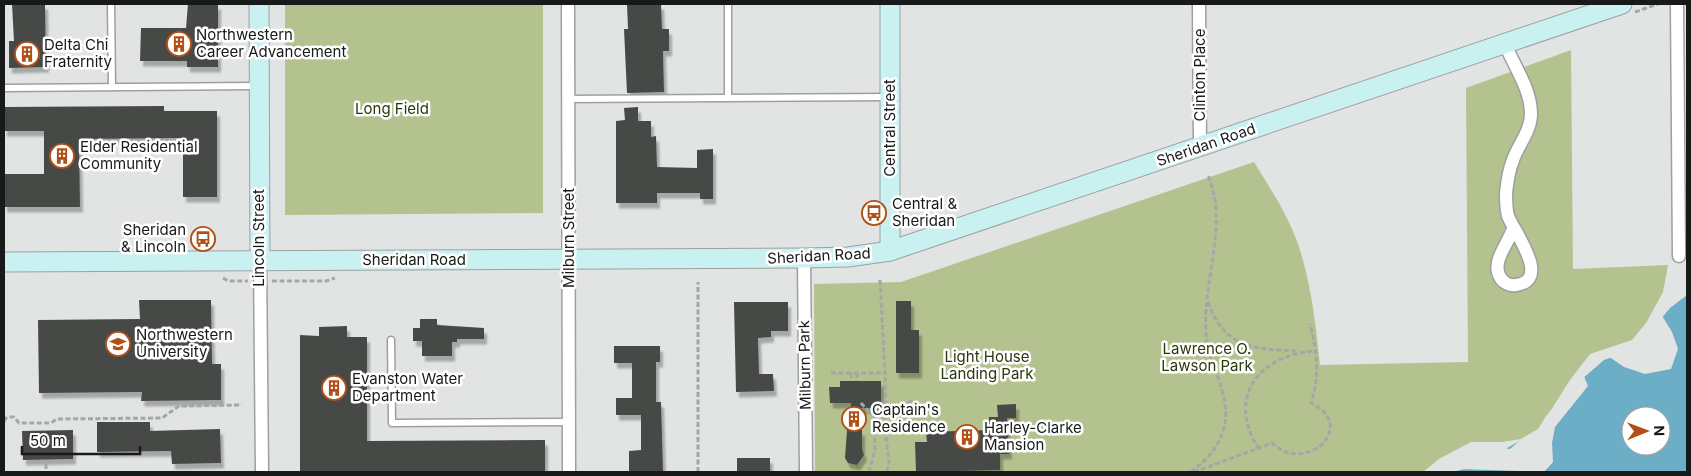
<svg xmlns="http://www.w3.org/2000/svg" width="1691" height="476" font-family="Inter,sans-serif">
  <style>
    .green { fill: #b4c290 }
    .water { fill: #6baec6; fill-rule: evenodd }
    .pier { fill: #e1e4e3 }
    .building { fill: #474947; filter: url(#shadow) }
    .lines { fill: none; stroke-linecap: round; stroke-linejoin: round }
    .lane-casing { stroke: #9da09f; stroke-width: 9 }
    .street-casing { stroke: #9da09f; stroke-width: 15 }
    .secondary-casing { stroke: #9da09f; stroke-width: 21 }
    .path { stroke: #a4a7a6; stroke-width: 3; stroke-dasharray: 5 2.5; stroke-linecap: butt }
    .lane { stroke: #fff; stroke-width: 6 }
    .street { stroke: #fff; stroke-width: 12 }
    .secondary { stroke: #caf1f2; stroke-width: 19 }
    .labels { text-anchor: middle; stroke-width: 5; stroke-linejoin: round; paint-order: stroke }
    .poi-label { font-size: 15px; fill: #181919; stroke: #fff; text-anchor: start }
    .street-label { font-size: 15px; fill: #181919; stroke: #fff }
    .park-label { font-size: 15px; fill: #2d370d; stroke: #fff }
  </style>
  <defs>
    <filter id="shadow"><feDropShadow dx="3" dy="5.5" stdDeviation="1" flood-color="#0004"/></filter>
  </defs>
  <rect width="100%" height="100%" fill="#e1e4e3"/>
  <!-- green -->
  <g class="green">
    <path d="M285 4H543V213L285 215Z"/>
    <path d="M1571 50 1573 269 1668 265 1663 292 1646 323 1632 340 1590 354 1570 380 1539 429 1521 439 1502 442H1471L1439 459 1423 472H815L814 284 901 282 1254 162C1270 188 1288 215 1298 244 1311 282 1316 325 1320 365L1468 362 1466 88Z"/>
  </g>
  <!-- water -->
  <path class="water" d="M1687 295V472H1453L1479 465 1539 429 1582 379 1604 360 1637 348 1670 308ZM1631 416H1661V446H1631Z"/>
  <!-- pier -->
  <g class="pier">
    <path d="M1661 314 1672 332 1678 349 1671 369 1645 374 1624 367 1608 356 1635 346Z"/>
    <path d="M1583 374 1588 386 1555 427 1552 443 1553 462 1544 472 1460 469 1450 472 1462 465 1478 462 1504 448 1510 449 1521 439 1538 429 1546 416Z"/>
  </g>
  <!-- building -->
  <g class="building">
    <path d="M12 4H45L46 67 9 68V41H14Z"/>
    <path d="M188 4H218V67H187V61H140L141 28H186Z"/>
    <path d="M627 4H661L662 29H669V51H663L664 92 627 93 624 29H628Z"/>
    <path d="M164 106V111H217V197H183V138L79 139 80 207H4V174H44V131H4V107Z"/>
    <path d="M638 107V121H651V137L656 136 657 167 697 168V150L713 149V199H700V193H657V203H616V121L625 120 624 108Z"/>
    <path d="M139 300H211L212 364H221V400L141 401 142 392 39 393 38 320 140 319Z"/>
    <path d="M896 301H911V330H919V373H896Z"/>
    <path d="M734 302H788V331H771V337L758 338 759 374H773L774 391 736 392Z"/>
    <path d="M420 319H437V325L484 328V339H457V342H452V356H422V341H413V328H420Z"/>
    <path d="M347 326V337H367V441L545 440V472H300V335L319 336V327Z"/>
    <path d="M614 346H660V362H656V402H661L663 472H629V451L641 450V415H616V398H632V363H614Z"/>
    <path d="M840 381H881V408H851V403H830L829 387H840Z"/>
    <path d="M1016 404V418H1007L1009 454H1000V470L916 472 915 442H927L926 432 989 430V417H998L997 405Z"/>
    <path d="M97 422H150V431L220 429 221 463 172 464 171 451 97 452Z"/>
    <path d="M73 430V459L23 460 22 431Z"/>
    <path d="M847 430H862V449L864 455 857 465 848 463 845 458Z"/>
    <rect x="737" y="458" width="33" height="14"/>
  </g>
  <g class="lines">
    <defs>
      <g id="lane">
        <path d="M111 4 112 87"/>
        <path d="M4 88 257 86"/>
        <path d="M728 98V4"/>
        <path d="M568 99 889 97"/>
        <path d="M391 340 392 423 569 422"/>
      </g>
      <g id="street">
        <path d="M568 4 569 472"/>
        <path d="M1199 4 1200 147"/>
        <path d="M1677 4 1679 256"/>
        <path d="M1505 44C1514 66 1531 89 1531 114 1531 131 1518 145 1513 160 1509 170 1507 183 1506 193 1506 200 1506 209 1508 216 1514 232 1552 280 1516 285 1510 286 1503 283 1500 277 1491 262 1508 244 1513 229"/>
        <path d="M804 258 806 472"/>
        <path d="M260 261 262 472"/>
      </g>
      <g id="secondary">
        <path d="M259 4 260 261"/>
        <path d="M890 251V4"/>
        <path d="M4 262 804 258 848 257 890 251 1622 4"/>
      </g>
    </defs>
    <!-- lane casing -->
    <use href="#lane" class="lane-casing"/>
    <!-- street casing -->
    <use href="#street" class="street-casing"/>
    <!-- secondary casing -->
    <use href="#secondary" class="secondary-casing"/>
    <!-- path -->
    <g class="path">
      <path d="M1635 12 1658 4"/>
      <path d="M223 278 228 281H248"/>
      <path d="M880 280 885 373 886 412 884 424 889 461 887 472"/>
      <path d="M272 281H326L335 278"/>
      <path d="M1208 302C1225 350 1256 349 1299 351"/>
      <path d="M831 373H885"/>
      <path d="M851 373V380"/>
      <path d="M857 373V381"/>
      <path d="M861 403 869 412H886L914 400"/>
      <path d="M4 421 7 417H14L19 423H51L57 419 162 418 179 406 242 405"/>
      <path d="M1259 449C1225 397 1260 354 1316 351"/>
      <path d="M46 464V472"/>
      <path d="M698 472V282"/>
      <path d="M869 472 875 450 874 412"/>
      <path d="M1191 472C1208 459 1221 445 1225 423 1230 392 1208 364 1206 334 1203 293 1218 252 1216 212 1216 199 1212 187 1208 174"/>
      <path d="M1194 472 1272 443C1306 476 1359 426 1311 403 1320 376 1317 352 1310 324"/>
    </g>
    <!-- lane -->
    <use href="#lane" class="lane"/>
    <!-- street -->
    <use href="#street" class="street"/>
    <!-- secondary -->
    <use href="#secondary" class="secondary"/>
  </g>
  <!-- icons -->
  <defs>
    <symbol id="building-ring" viewBox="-11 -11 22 22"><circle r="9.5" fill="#fff" stroke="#b24f17" stroke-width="1.5"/><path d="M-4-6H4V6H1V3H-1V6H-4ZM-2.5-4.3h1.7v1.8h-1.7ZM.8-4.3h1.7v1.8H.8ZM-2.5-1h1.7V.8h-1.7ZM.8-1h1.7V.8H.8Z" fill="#b24f17"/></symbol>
    <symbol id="bus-ring" viewBox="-11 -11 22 22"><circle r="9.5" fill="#fff" stroke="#b24f17" stroke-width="1.5"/><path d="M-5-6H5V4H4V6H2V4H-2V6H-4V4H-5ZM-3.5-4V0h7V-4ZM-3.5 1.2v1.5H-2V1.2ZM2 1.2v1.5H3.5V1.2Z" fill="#b24f17"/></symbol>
    <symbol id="university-ring" viewBox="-11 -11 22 22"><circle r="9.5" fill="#fff" stroke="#b24f17" stroke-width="1.5"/><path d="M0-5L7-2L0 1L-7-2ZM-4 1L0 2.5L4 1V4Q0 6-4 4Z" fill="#b24f17"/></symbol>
  </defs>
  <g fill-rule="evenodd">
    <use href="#building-ring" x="165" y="30" width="28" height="28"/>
    <use href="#building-ring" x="13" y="40" width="28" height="28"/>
    <use href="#building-ring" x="48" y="142" width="28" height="28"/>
    <use href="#bus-ring" x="860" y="199" width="28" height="28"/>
    <use href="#bus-ring" x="189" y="225" width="28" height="28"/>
    <use href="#university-ring" x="104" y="330" width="28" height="28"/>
    <use href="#building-ring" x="320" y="374" width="28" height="28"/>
    <use href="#building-ring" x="840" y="405" width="28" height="28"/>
    <use href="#building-ring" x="953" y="423" width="28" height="28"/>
  </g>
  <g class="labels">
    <!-- poi labels -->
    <g class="poi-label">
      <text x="196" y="40">Northwestern<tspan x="196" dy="17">Career Advancement</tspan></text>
      <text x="44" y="50">Delta Chi<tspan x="44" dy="17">Fraternity</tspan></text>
      <text x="80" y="152">Elder Residential<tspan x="80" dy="17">Community</tspan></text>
      <text x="892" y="209">Central &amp;<tspan x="892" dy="17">Sheridan</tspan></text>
      <text x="186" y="235" text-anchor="end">Sheridan<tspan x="186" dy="17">&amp; Lincoln</tspan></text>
      <text x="136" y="340">Northwestern<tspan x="136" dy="17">University</tspan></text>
      <text x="352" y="384">Evanston Water<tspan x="352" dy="17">Department</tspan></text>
      <text x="872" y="415">Captain's<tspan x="872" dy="17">Residence</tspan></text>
      <text x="984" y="433">Harley-Clarke<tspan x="984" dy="17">Mansion</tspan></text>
    </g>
    <!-- street labels -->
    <g class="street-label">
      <text transform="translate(1200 75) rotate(-90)" y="5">Clinton Place</text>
      <text transform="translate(890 128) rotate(-90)" y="5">Central Street</text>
      <text transform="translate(1206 145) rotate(-19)" y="5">Sheridan Road</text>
      <text transform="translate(259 238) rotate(-90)" y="5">Lincoln Street</text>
      <text transform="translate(569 238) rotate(-90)" y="5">Milburn Street</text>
      <text transform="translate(819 256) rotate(-3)" y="5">Sheridan Road</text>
      <text x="414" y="265">Sheridan Road</text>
      <text transform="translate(805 365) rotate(-91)" y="5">Milburn Park</text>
    </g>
    <!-- park labels -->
    <g class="park-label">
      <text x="392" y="114">Long Field</text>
      <text x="1207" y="354">Lawrence O.<tspan x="1207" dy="17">Lawson Park</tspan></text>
      <text x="987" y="362">Light House<tspan x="987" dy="17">Landing Park</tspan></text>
    </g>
  </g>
  <!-- border -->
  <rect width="1691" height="476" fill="none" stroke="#181919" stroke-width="10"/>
  <!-- north arrow -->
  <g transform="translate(1646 431) rotate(89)"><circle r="24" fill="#ffffff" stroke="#a3a3a3"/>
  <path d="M0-4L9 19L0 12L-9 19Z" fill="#b24f17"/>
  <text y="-8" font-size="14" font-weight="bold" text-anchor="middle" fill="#181919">N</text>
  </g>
  <!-- scale -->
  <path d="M22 446v8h118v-8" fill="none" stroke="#181919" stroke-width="2.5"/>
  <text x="30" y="446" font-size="15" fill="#181919" stroke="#ffffff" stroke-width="4" paint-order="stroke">50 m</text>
</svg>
